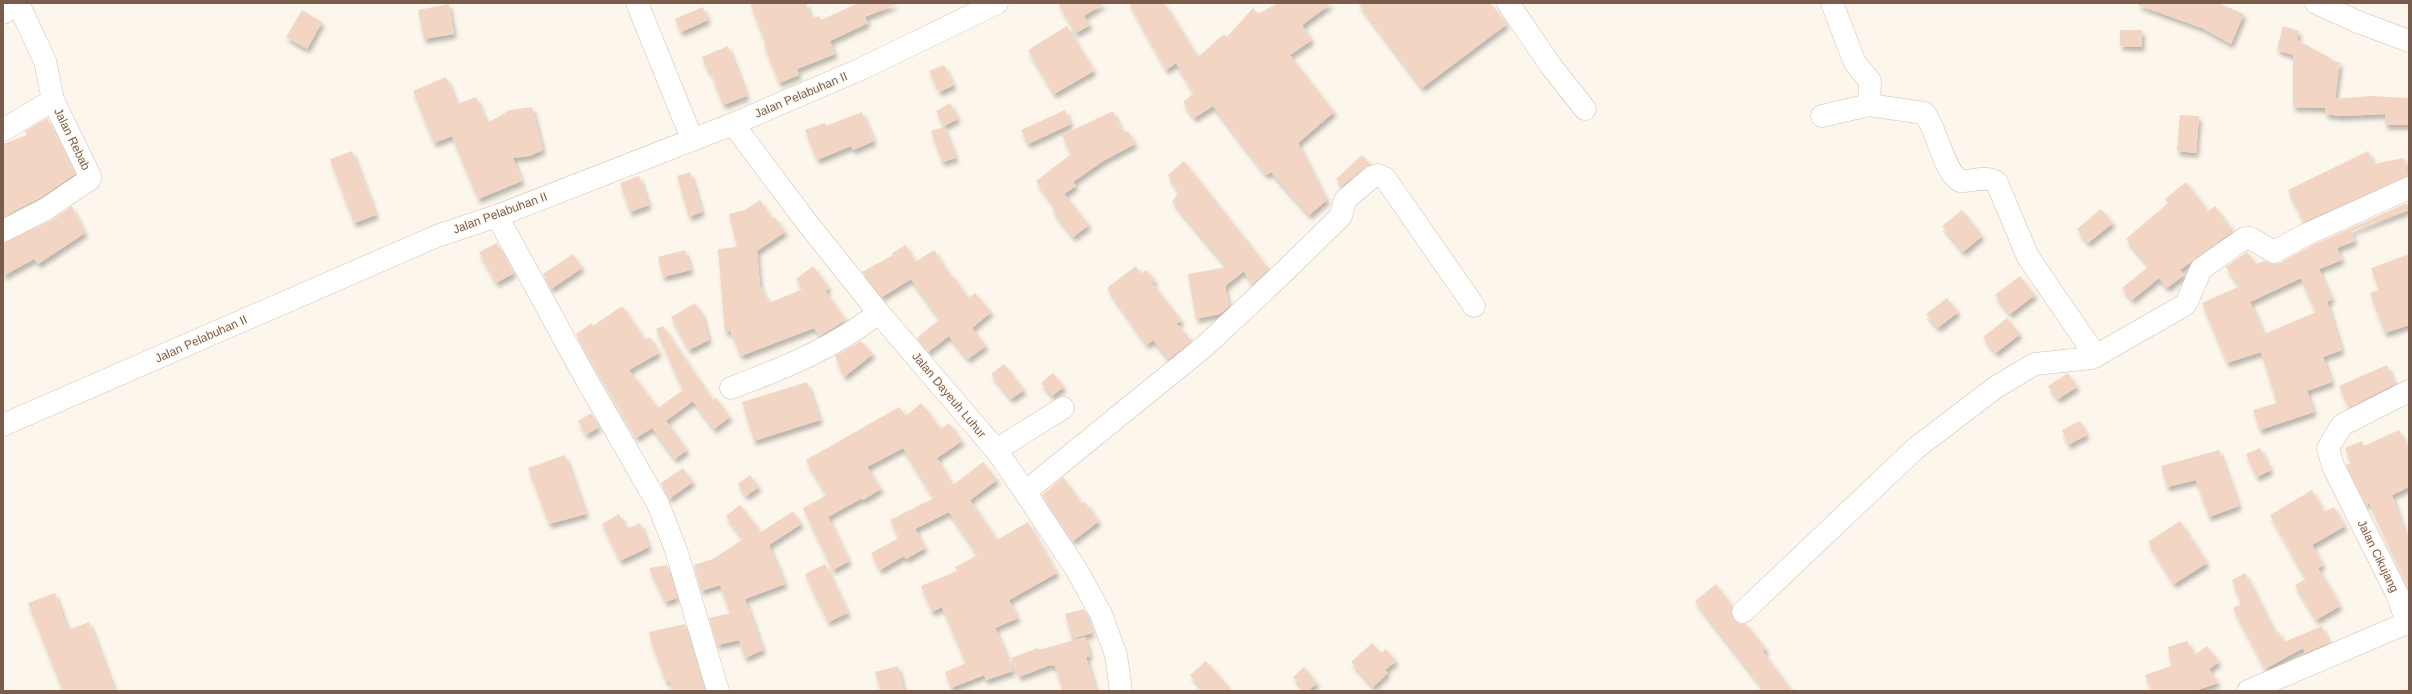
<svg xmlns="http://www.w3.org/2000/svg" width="2412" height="694" font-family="Arial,sans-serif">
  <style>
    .building { fill: #f3d5c3; fill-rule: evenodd; filter: url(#shadow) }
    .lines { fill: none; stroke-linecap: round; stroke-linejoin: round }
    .minor-casing { stroke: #d1beb0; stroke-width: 23 }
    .tertiary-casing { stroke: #d1beb0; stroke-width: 23 }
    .secondary-casing { stroke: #d6c0b0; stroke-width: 23 }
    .minor { stroke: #fff; stroke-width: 22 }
    .tertiary { stroke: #fff; stroke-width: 22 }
    .secondary { stroke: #fff; stroke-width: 22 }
    .labels { text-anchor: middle; stroke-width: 3; stroke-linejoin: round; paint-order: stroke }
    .street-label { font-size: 12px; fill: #7a5c4d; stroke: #fffaf3 }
  </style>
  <defs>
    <filter id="shadow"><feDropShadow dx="2.5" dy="4.5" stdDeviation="2" flood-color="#0004"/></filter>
  </defs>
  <rect width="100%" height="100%" fill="#fdf6ec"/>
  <!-- building -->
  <g class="building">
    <path d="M750 3H806L811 19 819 16 821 20 858 3 897 4 865 17 868 23 830 41 835 54 797 69 799 75 779 83 764 45 766 44Z"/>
    <path d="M1058 3H1105L1084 16 1090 25 1076 33Z"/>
    <path d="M1129 3H1164L1198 57 1224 34 1227 37 1253 8 1258 14 1278 3H1332L1302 25 1312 40 1290 55 1334 112 1298 143 1327 200 1309 215 1271 172 1266 175 1213 106 1194 118 1183 102 1194 93 1176 63 1166 70Z"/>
    <path d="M1358 3H1490L1507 24 1422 88Z"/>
    <path d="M2138 3H2218L2244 14 2231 44 2202 28 2138 5Z"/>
    <path d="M449 4 454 34 424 39 418 10Z"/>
    <path d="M703 7 708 20 681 32 675 19Z"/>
    <path d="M302 10 322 22 307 49 286 37Z"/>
    <path d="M1067 26 1094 71 1054 94 1028 50Z"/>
    <path d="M2283 26 2299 31 2297 40 2332 59 2331 61 2340 62 2335 99 2371 96 2409 98V125H2385V114L2341 116 2325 114V108L2293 107V55L2277 50Z"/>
    <path d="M2120 30H2142V47L2120 46Z"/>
    <path d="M728 46 747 96 723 105 710 70 708 71 702 57Z"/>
    <path d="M944 65 954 85 939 92 929 71Z"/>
    <path d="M446 77 457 104 476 97 487 123 510 110 532 107 543 150 529 156 513 158 522 181 478 199 452 136 434 143 413 91Z"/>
    <path d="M950 103 958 119 944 126 936 111Z"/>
    <path d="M1065 110 1071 124 1028 144 1021 130Z"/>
    <path d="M1113 111 1123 133 1128 131 1135 144 1103 161 1073 182 1076 186 1064 194 1089 225 1073 237 1052 209 1055 207 1036 181 1071 154 1062 135Z"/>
    <path d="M862 112 874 141 853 150 851 146 817 160 805 130 825 123 826 126Z"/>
    <path d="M2180 115 2199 116 2196 153 2177 151Z"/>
    <path d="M47 118 75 174 40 198 3 217V144L27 135 25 131Z"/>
    <path d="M944 127 956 158 942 162 931 131Z"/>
    <path d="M352 151 376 215 354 223 330 159Z"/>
    <path d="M2368 151 2374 164 2404 158 2408 176 2304 222 2288 190Z"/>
    <path d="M1362 155 1370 164 1342 186 1336 179Z"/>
    <path d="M1184 161 1269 269 1252 285 1244 271 1225 286 1229 306 1220 314 1196 319 1188 274 1227 267 1172 201 1179 193 1168 175Z"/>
    <path d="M690 172 702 212 689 217 677 176Z"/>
    <path d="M639 176 649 205 630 212 620 183Z"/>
    <path d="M2186 182 2208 211 2215 206 2233 231 2180 270 2184 275 2167 288 2159 278 2132 300 2122 288 2149 266 2126 239 2168 203 2165 199Z"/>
    <path d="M760 200 772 219 775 217 785 232 757 251 760 286 769 303 803 289 796 279 813 266 829 288 825 291 846 320 820 336 814 328 741 356 730 330 725 333 718 249 737 247 729 214 745 210Z"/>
    <path d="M2407 203 2409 210 2351 231 2355 241 2337 248 2342 260 2319 269 2332 299 2327 302 2342 350 2323 357 2332 382 2307 391 2314 412 2260 430 2253 410 2277 403 2261 352 2227 363 2202 303 2240 286 2226 267 2247 252 2256 264 2264 261 2273 264 2280 263 2311 246ZM2301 278 2316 312 2264 334 2250 302Z"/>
    <path d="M72 206 85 233 38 264 34 259 3 276V243L52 220Z"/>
    <path d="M2101 209 2113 223 2088 243 2077 229Z"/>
    <path d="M1962 210 1982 236 1963 252 1942 226Z"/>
    <path d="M497 243 514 273 496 283 479 252Z"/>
    <path d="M906 245 915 262 934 250 951 277 953 276 968 298 975 293 991 312 972 328 986 346 968 359 949 336 928 352 917 338 940 319 911 279 882 297 862 272 893 255 892 253Z"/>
    <path d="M685 250 691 270 663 277 658 257Z"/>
    <path d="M573 254 582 268 551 289 543 274Z"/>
    <path d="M2409 254V325L2385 333 2370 293 2379 290 2371 268Z"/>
    <path d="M1136 266 1141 274 1146 270 1155 281 1152 283 1182 321 1176 323 1192 341 1169 359 1153 340 1147 345 1107 288Z"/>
    <path d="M2020 276 2035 295 2010 314 1995 295Z"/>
    <path d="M1947 298 1958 312 1938 328 1926 314Z"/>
    <path d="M695 303 702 314 709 340 689 350 671 317Z"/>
    <path d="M622 306 645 340 650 337 659 353 629 370 658 408 683 390 656 329 663 326 713 400 716 398 730 417 714 429 693 401 666 421 687 450 675 459 652 428 636 438 576 334 592 323 593 326Z"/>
    <path d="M2007 318 2020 334 1996 353 1983 337Z"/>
    <path d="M861 341 873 354 844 377 835 356Z"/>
    <path d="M1004 364 1024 390 1011 399 991 374Z"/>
    <path d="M2387 365 2395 384 2349 408 2339 386Z"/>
    <path d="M1053 373 1064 387 1052 396 1041 383Z"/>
    <path d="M2068 373 2077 387 2058 399 2048 386Z"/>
    <path d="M807 382 820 420 754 441 742 402Z"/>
    <path d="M921 403 941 429 949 423 962 441 937 458 953 485 983 462 997 480 970 500 997 540 1028 522 1057 573 1009 600 1018 618 995 628 1013 671 986 680 984 675 951 688 945 672 966 663 942 607 932 612 921 586 957 571 955 567 978 555 949 512 915 529 925 548 906 559 904 556 880 570 871 553 899 538 890 520 934 498 903 448 867 467 881 489 863 500 862 498 828 517 849 561 833 570 803 508 827 495 806 460 899 407 906 416Z"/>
    <path d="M591 413 599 427 586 435 578 421Z"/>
    <path d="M2080 421 2087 435 2068 445 2062 430Z"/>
    <path d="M2399 430 2409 452V487L2392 495 2409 545V590L2369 503 2366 505 2346 465 2351 463 2345 448 2362 441 2364 446Z"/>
    <path d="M2260 448 2271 470 2257 477 2246 454Z"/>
    <path d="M2219 450 2239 506 2209 517 2196 480 2167 487 2161 466Z"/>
    <path d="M565 455 586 514 549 524 528 468Z"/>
    <path d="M683 468 693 482 669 499 661 483Z"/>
    <path d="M750 475 759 487 746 496 738 484Z"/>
    <path d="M1063 477 1082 504 1085 502 1099 521 1073 541 1042 495Z"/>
    <path d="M2312 490 2324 512 2334 507 2345 526 2312 545 2323 565 2318 568 2340 606 2316 620 2295 585 2306 579 2270 515Z"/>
    <path d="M740 505 761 532 793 511 801 524 769 545 785 584 745 599 763 650 745 658 739 640 717 645 709 618 730 613 720 585 701 591 694 565 713 559 743 539 726 516Z"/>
    <path d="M619 514 627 529 640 523 649 547 620 561 602 524Z"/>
    <path d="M2180 521 2207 563 2174 584 2148 542Z"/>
    <path d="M825 564 848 613 828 622 805 574Z"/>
    <path d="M667 565 677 598 665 602 649 568Z"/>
    <path d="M2245 573 2275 633 2278 631 2284 642 2322 626 2329 643 2305 653 2303 648 2265 669 2233 608 2241 604 2232 580Z"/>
    <path d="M1716 584 1732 606 1731 615 1734 620 1740 624H1746L1766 649 1763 652 1792 691H1765L1695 601Z"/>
    <path d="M55 593 68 630 89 622 115 691H63L28 603Z"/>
    <path d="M1084 609 1092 633 1072 639 1065 614Z"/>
    <path d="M685 624 705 691H674L669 681 666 682 652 644 649 632Z"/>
    <path d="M1085 637 1090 656 1086 657 1096 691H1063L1055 666 1050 665 1019 677 1011 658 1038 648 1039 650Z"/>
    <path d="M2187 641 2195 655 2207 646 2219 662 2209 669 2218 683 2194 691H2152L2145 675 2171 666 2168 647Z"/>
    <path d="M1372 643 1381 653 1386 649 1396 661 1385 670 1388 673 1373 687 1351 662Z"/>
    <path d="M1206 661 1232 691H1204L1190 675Z"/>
    <path d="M898 666 904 691H881L875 672Z"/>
    <path d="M1304 667 1317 683 1308 691H1305L1293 677Z"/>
  </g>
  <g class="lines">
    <defs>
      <g id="minor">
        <path d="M637 3 692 139"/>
        <path d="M1508 3 1551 66 1585 109"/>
        <path d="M1832 3 1855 63 1870 81 1869 105"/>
        <path d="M3 13 19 4"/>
        <path d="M1822 116 1869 105 1924 113C1938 130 1943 171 1960 181 1973 182 1987 174 1997 183L2028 257 2096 356"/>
        <path d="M3 130 53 100"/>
        <path d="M497 216 585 377 658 504 676 550 718 691"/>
        <path d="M3 231 46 209 90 179V176L53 100 45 61 18 3"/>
        <path d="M731 388C787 367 831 349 879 313"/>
        <path d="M996 450 1063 408"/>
        <path d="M1025 492 1205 346 1288 268 1341 216 1345 200 1372 177 1378 175 1385 178 1474 306"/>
        <path d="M1743 612 1916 448 1996 387 2035 364 2092 358 2183 306 2187 302 2201 269 2245 238H2250L2274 252 2305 235 2409 188"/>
        <path d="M2248 691 2407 623 2398 596 2333 466 2328 448 2342 425 2409 391"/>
      </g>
      <path id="tertiary" d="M733 124 805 220 879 313 996 450 1025 492 1076 569 1101 614 1116 655 1121 691"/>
      <g id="secondary">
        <path d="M2316 3 2358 22 2409 41"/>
        <path d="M3 425 437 236 497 216 733 124 861 69 997 3"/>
      </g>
    </defs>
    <!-- minor casing -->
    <use href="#minor" class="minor-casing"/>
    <!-- tertiary casing -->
    <use href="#tertiary" class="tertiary-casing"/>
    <!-- secondary casing -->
    <use href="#secondary" class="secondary-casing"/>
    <!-- minor -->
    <use href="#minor" class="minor"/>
    <!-- tertiary -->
    <use href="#tertiary" class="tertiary"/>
    <!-- secondary -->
    <use href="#secondary" class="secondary"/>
  </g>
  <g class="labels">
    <!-- street labels -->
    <g class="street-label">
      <text transform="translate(801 95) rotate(-23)" y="4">Jalan Pelabuhan II</text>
      <text transform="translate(72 139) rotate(64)" y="4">Jalan Rebab</text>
      <text transform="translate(500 213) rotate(-20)" y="4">Jalan Pelabuhan II</text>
      <text transform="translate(201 339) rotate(-24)" y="4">Jalan Pelabuhan II</text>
      <text transform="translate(949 395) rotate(50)" y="4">Jalan Dayeuh Luhur</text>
      <text transform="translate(2378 556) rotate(64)" y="4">Jalan Cikujang</text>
    </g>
  </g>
  <!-- border -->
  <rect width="2412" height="694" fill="none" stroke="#7a5c4d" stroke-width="8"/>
</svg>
